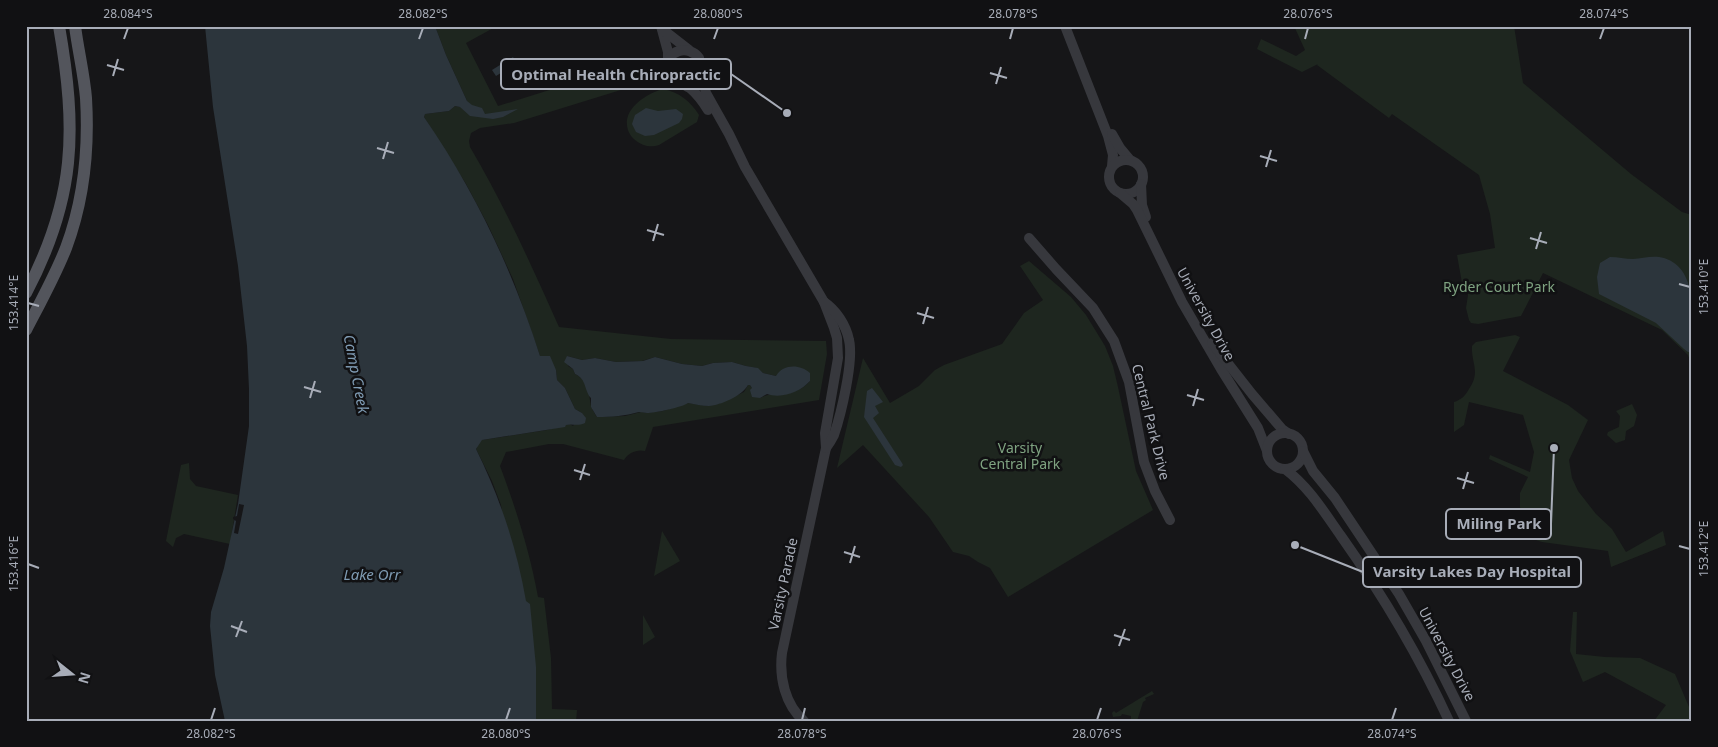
<svg xmlns="http://www.w3.org/2000/svg" width="1718" height="747" font-family="'Noto Sans',sans-serif">
  <style>
    .green { fill: #1e261f; fill-rule: evenodd }
    .water { fill: #2c353c }
    .pier { fill: #161618 }
    .lines { fill: none; stroke-linecap: round; stroke-linejoin: round }
    .minor { stroke: #37383d; stroke-width: 10 }
    .major { stroke: #53555c; stroke-width: 12 }
    .ticks { fill: none; stroke: #a8adb8; stroke-width: 2 }
    .labels { text-anchor: middle; stroke-width: 5; stroke-linejoin: round; paint-order: stroke }
    .park-label { font-size: 14px; fill: #7fa381; stroke: #111113 }
    .street-label { font-size: 14px; fill: #a8adb8; stroke: #111113 }
    .water-label { font-size: 15px; font-style: italic; fill: #7f9bb3; stroke: #111113 }
    .leader { fill: none; stroke: #a8adb8; stroke-width: 2 }
    .callout-dot { fill: #a8adb8; stroke: #111113; stroke-width: 2 }
    .callout { fill: #111113; stroke: #a8adb8; stroke-width: 2 }
    .callout-label { font-size: 15px; text-anchor: middle; font-weight: bold; fill: #a8adb8 }
    .neatline { fill: none; stroke: #a8adb8; stroke-width: 2 }
    .ticks-label { font-size: 12px; text-anchor: middle; fill: #a8adb8 }
  </style>
  <rect width="100%" height="100%" fill="#161618"/>
  <!-- green -->
  <g class="green">
    <path d="M435 26H497L466 43 498 106 559 87 606 60 624 89 514 123 480 128 471 133 469 141 470 147C504 205 532 266 559 327L671 339 826 341 827 354 819 400 653 427 645 451C637 449 628 453 624 460L563 444H549L506 452 500 466C516 509 530 552 538 597L544 598 551 658 552 709 577 710 576 721H532L501 505 492 481 476 449 477 448 472 443 482 440 547 430 570 424 573 426 582 413 575 409 565 388 557 380 556 370 540 356 513 279 488 225 466 184 424 117 425 114 449 111 455 106 460 107 467 101 446 55ZM567 356 582 360 595 358 616 362 642 361 655 357 682 364 702 366 713 363 732 362 746 366 757 368 763 373 776 376 810 381C794 399 779 388 760 398L750 385H748L744 392 718 404 707 406 688 403 663 411 646 413 641 412 625 416 597 417C595 414 592 409 591 406 589 394 588 380 575 374L573 369 568 366Z"/>
    <path d="M1294 26H1514L1523 83 1631 174 1682 212 1692 215V366L1688 355 1662 330 1543 273 1521 316 1478 324 1471 323 1469 320 1466 308 1468 295 1462 283 1457 255 1495 248 1490 214 1479 175 1392 114 1389 118 1317 65 1318 64 1302 72 1257 49 1261 39 1296 56 1305 50Z"/>
    <path d="M663 89C679 92 691 102 699 115L697 122 659 145C646 150 628 140 627 125 625 107 648 93 663 89Z"/>
    <path d="M1029 261 1071 297 1086 315 1105 346 1113 366 1118 387 1136 471 1153 510 1008 597 990 568 978 562 969 556 953 552 929 517 863 445 837 468 863 358 890 403 919 386 935 370 944 365 1002 344 1024 313 1043 300 1020 266Z"/>
    <path d="M1515 335 1520 337 1503 371 1568 405 1588 420 1569 460 1572 478 1578 491 1596 514 1612 529 1626 552 1663 531 1666 545 1611 567 1608 551 1542 542 1527 537 1520 507V493L1528 477 1489 459 1490 455 1530 472 1534 452 1523 415 1469 402 1464 425 1454 432V402C1461 400 1465 396 1469 389 1481 372 1471 363 1472 346L1476 342Z"/>
    <path d="M1632 404 1637 415 1634 426 1626 431 1625 440 1616 443 1607 435 1608 432 1619 427 1620 416 1616 411Z"/>
    <path d="M189 463 190 479 196 486 238 495 230 544 184 534 176 538 173 547 166 541 181 465Z"/>
    <path d="M662 531 680 561 654 576Z"/>
    <path d="M1573 612H1577L1576 654 1605 657 1640 658 1675 674 1692 714V721H1654L1666 705 1605 672 1583 682 1570 651Z"/>
    <path d="M643 615 655 637 643 645Z"/>
    <path d="M1152 691 1154 694 1145 698 1146 700 1143 702 1137 721 1131 719V716L1122 714 1121 716 1113 717 1112 713 1114 711 1116 713Z"/>
  </g>
  <!-- water -->
  <g class="water">
    <path d="M205 26H435L446 55 467 101 472 105 482 108 485 114 518 109 503 117 493 119 470 116 460 107 455 106 449 111 425 114 424 117C475 191 513 271 540 356H550L556 370 557 380 565 388 575 409 582 413 586 418 585 423C576 427 573 423 566 425L565 427 482 440 476 449C500 498 517 548 526 601L530 604 536 667V721H225L215 675 210 626 211 612 224 568 238 504 249 426V389L247 346 238 266 213 107Z"/>
    <path d="M513 57 517 63 496 76 492 70Z"/>
    <path d="M646 108 658 111 676 109 683 114 682 119 679 123 654 135 645 136 636 132 632 124 635 115Z"/>
    <path d="M1610 257C1618 257 1625 259 1633 259 1643 258 1654 255 1664 258 1700 269 1692 322 1692 352H1688L1684 349 1656 323 1599 294 1597 277 1600 263Z"/>
    <path d="M567 356 582 360 595 358 616 362 643 361 655 357 682 364 702 366 713 363 732 362 746 366 758 368 763 373 776 376C783 364 800 364 810 373V381C800 392 782 399 767 394L760 398 752 397 750 390 752 388 750 385H748C742 396 721 405 709 406 702 406 695 404 688 403 683 407 655 413 647 413 644 413 642 412 639 412 625 416 612 417 597 417L591 407V398C584 391 587 379 575 374L573 369 564 362Z"/>
    <path d="M872 388 883 402 875 406 879 413 873 418 902 463 903 465 901 467 895 465 864 417 867 391Z"/>
  </g>
  <!-- pier -->
  <path class="pier" d="M239 504 244 505 238 534 234 533 236 521 233 519V517L237 516Z"/>
  <g class="lines">
    <!-- minor -->
    <g class="minor">
      <path d="M661 26 668 52V61"/>
      <path d="M1065 26 1108 136 1113 155 1112 166"/>
      <path d="M662 29 689 50"/>
      <path d="M701 71 706 93 711 102 729 134 745 167 824 302 834 328 837 338 838 358 825 433 826 448 782 653C779 677 785 705 804 721"/>
      <path d="M679 82C690 84 696 80 701 71L699 58C689 44 665 50 668 69 670 81 683 83 691 89 698 95 703 102 708 110"/>
      <path d="M1112 134 1120 148 1130 160"/>
      <circle cx="1126" cy="177" r="17"/>
      <path d="M1141 184 1142 205 1146 217"/>
      <path d="M1120 193 1133 204 1137 210 1182 302 1221 369 1258 428 1267 451"/>
      <path d="M1029 238 1056 269 1093 308 1114 341 1129 382 1144 462 1155 491 1170 520"/>
      <path d="M824 302C836 310 846 325 849 340 854 361 841 414 834 435 832 439 829 444 826 448"/>
      <path d="M1212 343 1252 394 1282 429 1289 434"/>
      <circle cx="1285" cy="451" r="18"/>
      <path d="M1303 451 1313 471 1335 498 1399 594 1426 641 1466 721"/>
      <path d="M1285 469C1309 487 1324 512 1341 536 1382 594 1419 656 1449 721"/>
    </g>
    <!-- major -->
    <g class="major">
      <path d="M26 293C76 198 77 130 59 26"/>
      <path d="M26 330C40 303 55 276 66 248 84 200 89 148 86 98 84 74 78 50 75 26"/>
    </g>
  </g>
  <!-- ticks -->
  <path class="ticks" d="M124 39 128 28M419 39 423 28M714 39 718 28M1010 39 1013 28M1305 39 1308 28M1600 39 1604 28M107 65 124 70M990 73 1007 78M113 76 118 59M996 84 1001 67M377 148 394 153M1260 156 1277 161M383 159 388 142M1266 167 1271 150M647 230 664 235M1530 238 1547 243M653 241 658 224M1536 249 1541 232M1679 284 1690 287M28 303 39 306M917 313 934 318M923 324 928 307M304 387 321 392M1187 395 1204 400M310 398 315 381M1193 406 1198 389M574 470 590 475M1457 478 1474 483M580 480 585 464M1463 489 1468 472M1679 546 1690 549M844 552 860 557M850 563 855 546M28 564 39 568M231 626 247 632M1114 635 1130 640M236 637 242 621M1119 646 1125 629M211 720 215 708M506 720 510 708M802 720 805 708M1097 720 1101 708M1392 720 1396 708"/>
  <g class="labels">
    <!-- park labels -->
    <g class="park-label">
      <text x="1499" y="292">Ryder Court Park</text>
      <text x="1020" y="453">Varsity<tspan x="1020" dy="16">Central Park</tspan></text>
    </g>
    <!-- street labels -->
    <g class="street-label">
      <text transform="translate(1206 314) rotate(61)" y="5">University Drive</text>
      <text transform="translate(1151 422) rotate(76)" y="5">Central Park Drive</text>
      <text transform="translate(783 584) rotate(-78)" y="5">Varsity Parade</text>
      <text transform="translate(1447 654) rotate(62)" y="5">University Drive</text>
    </g>
    <!-- water labels -->
    <g class="water-label">
      <text transform="translate(356 374) rotate(79)" y="5">Camp Creek</text>
      <text x="372" y="580">Lake Orr</text>
    </g>
  </g>
  <!-- callouts -->
  <path class="leader" d="M787 113L731 74M1554 448L1551 524M1295 545L1363 572"/>
  <g class="callout-dot">
    <circle cx="787" cy="113" r="5"/>
    <circle cx="1554" cy="448" r="5"/>
    <circle cx="1295" cy="545" r="5"/>
  </g>
  <g class="callout">
    <rect x="501" y="59" width="230" height="30" rx="5"/>
    <rect x="1446" y="509" width="105" height="30" rx="5"/>
    <rect x="1363" y="557" width="218" height="30" rx="5"/>
  </g>
  <g class="callout-label">
    <text x="616" y="80">Optimal Health Chiropractic</text>
    <text x="1499" y="529">Miling Park</text>
    <text x="1472" y="577">Varsity Lakes Day Hospital</text>
  </g>
  <!-- border -->
  <rect width="1718" height="747" fill="none" stroke="#111113" stroke-width="55"/>
  <!-- north arrow -->
  <g transform="translate(72 674) rotate(107)" stroke="#111113" stroke-width="4" paint-order="stroke">
  <path d="M0-4L9 19L0 12L-9 19Z" fill="#a8adb8"/>
  <text y="-8" font-size="14" font-weight="bold" text-anchor="middle" fill="#a8adb8">N</text>
  </g>
  <rect x="28" y="28" width="1662" height="692" class="neatline"/>
  <g class="ticks-label">
    <text x="128" y="18">28.084°S</text>
    <text x="423" y="18">28.082°S</text>
    <text x="718" y="18">28.080°S</text>
    <text x="1013" y="18">28.078°S</text>
    <text x="1308" y="18">28.076°S</text>
    <text x="1604" y="18">28.074°S</text>
    <text transform="translate(1704 287) rotate(-90)" y="4">153.410°E</text>
    <text transform="translate(14 303) rotate(-90)" y="4">153.414°E</text>
    <text transform="translate(1704 549) rotate(-90)" y="4">153.412°E</text>
    <text transform="translate(14 564) rotate(-90)" y="4">153.416°E</text>
    <text x="211" y="738">28.082°S</text>
    <text x="506" y="738">28.080°S</text>
    <text x="802" y="738">28.078°S</text>
    <text x="1097" y="738">28.076°S</text>
    <text x="1392" y="738">28.074°S</text>
  </g>
</svg>
